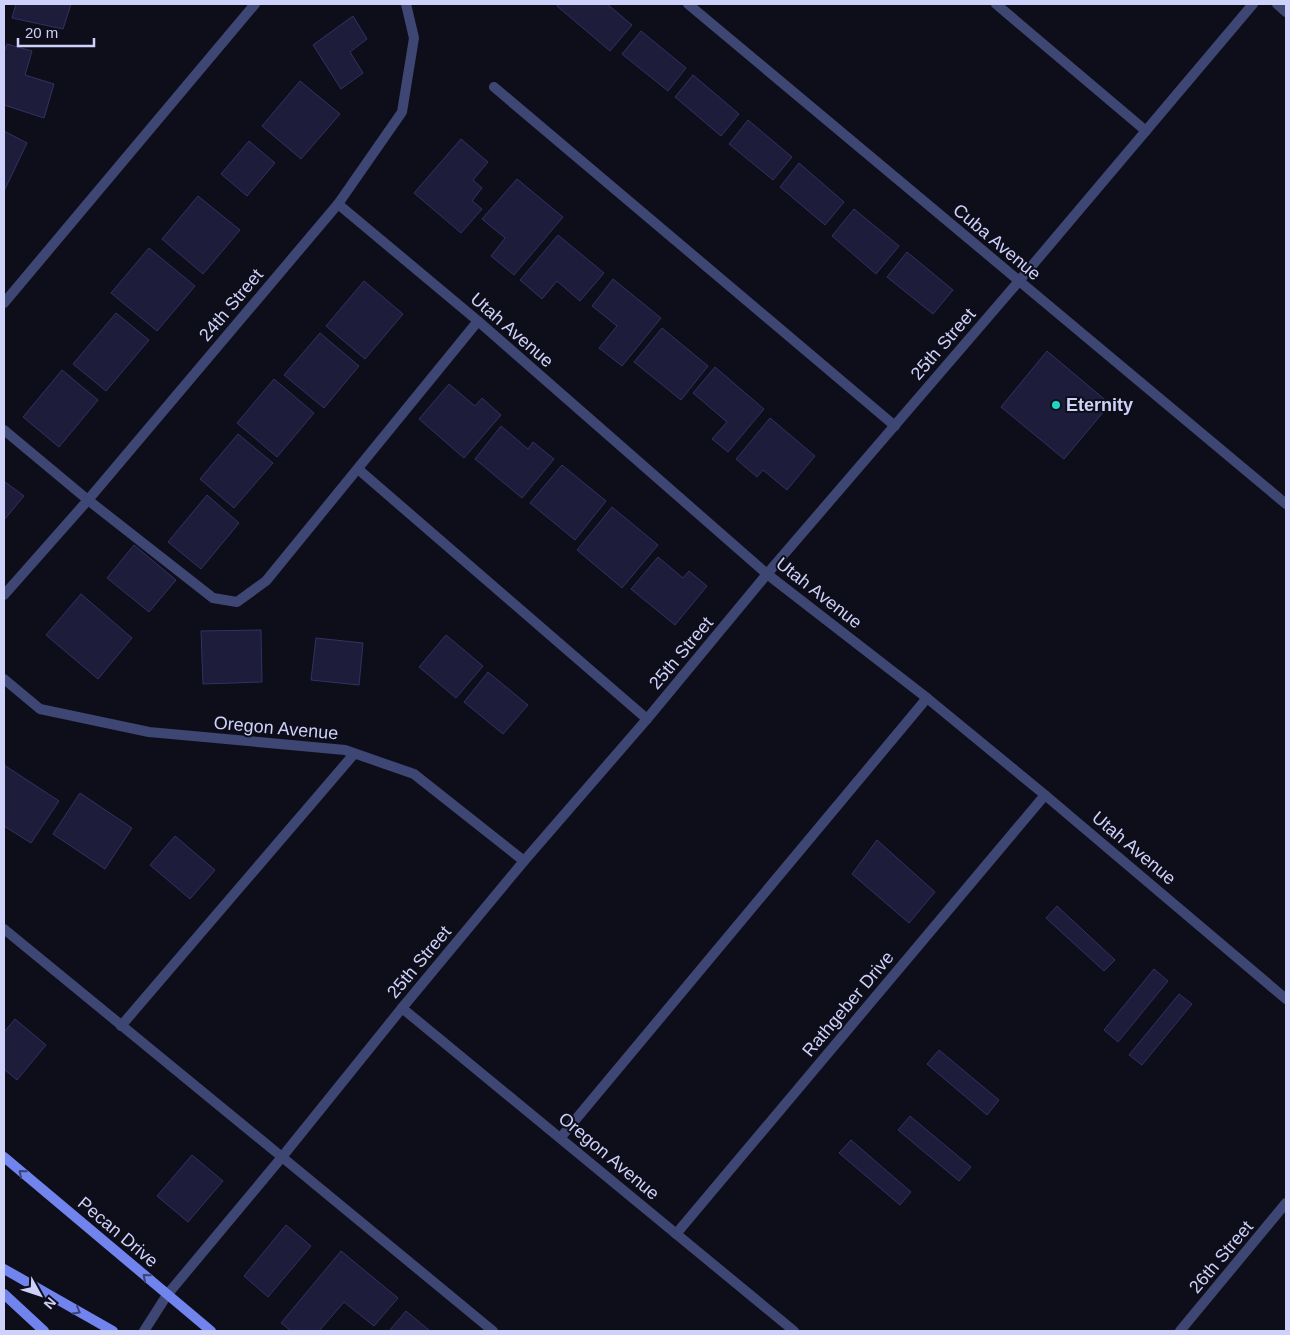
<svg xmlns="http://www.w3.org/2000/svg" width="1290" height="1335" font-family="Helvetica,sans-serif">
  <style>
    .building { fill: #1d1c3a; stroke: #323163 }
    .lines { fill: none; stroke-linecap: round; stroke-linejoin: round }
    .service { stroke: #3e4674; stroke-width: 10 }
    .minor { stroke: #3e4674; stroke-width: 10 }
    .tertiary { stroke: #3e4674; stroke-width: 10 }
    .secondary { stroke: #7184ed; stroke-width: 10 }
    .oneway { stroke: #3b4379 }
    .poi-dot { fill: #1cd7c9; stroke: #0e0e1b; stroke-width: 2 }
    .labels { text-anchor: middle; stroke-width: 4; stroke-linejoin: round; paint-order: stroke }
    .street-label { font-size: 18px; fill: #ced1f9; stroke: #0e0e1b }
    .poi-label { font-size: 18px; font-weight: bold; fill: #ced1f9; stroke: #0e0e1b; text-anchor: start }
  </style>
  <rect width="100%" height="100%" fill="#0e0e1b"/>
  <!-- building -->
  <g class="building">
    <path d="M16 4H71L63 29 12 18Z"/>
    <path d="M559 4H607L632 25 610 51 557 6Z"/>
    <path d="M353 16 367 39 350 52 363 73 341 89 313 45Z"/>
    <path d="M641 31 686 68 668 91 622 54Z"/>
    <path d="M7 44 32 51 25 75 54 84 44 118 4 105V52Z"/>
    <path d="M693 75 739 114 721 136 675 97Z"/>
    <path d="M300 81 340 114 301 159 262 126Z"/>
    <path d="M748 120 792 157 773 180 729 144Z"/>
    <path d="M4 131 27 143 4 191Z"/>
    <path d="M461 139 488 162 473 180 482 188 472 201 482 209 461 233 414 193Z"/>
    <path d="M249 141 275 163 247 196 221 174Z"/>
    <path d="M799 163 844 202 825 225 780 187Z"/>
    <path d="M517 179 563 217 514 275 491 256 505 238 482 219Z"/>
    <path d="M198 196 240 230 203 274 162 239Z"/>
    <path d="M854 209 899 246 876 274 832 236Z"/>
    <path d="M558 235 604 273 580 301 557 281 542 299 520 280Z"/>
    <path d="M149 248 195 286 157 331 111 293Z"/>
    <path d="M907 252 953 290 933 314 887 277Z"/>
    <path d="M613 279 661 318 622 366 599 348 617 326 592 306Z"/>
    <path d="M364 281 403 314 365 359 326 326Z"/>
    <path d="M116 313 149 340 106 391 73 364Z"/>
    <path d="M662 328 708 366 681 400 634 362Z"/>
    <path d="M320 333 359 366 324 408 284 375Z"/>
    <path d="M1047 351 1110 404 1064 459 1001 407Z"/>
    <path d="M715 367 764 409 728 452 712 439 727 422 693 393Z"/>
    <path d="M62 370 98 400 59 447 23 417Z"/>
    <path d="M274 379 314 413 277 457 237 423Z"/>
    <path d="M449 384 475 406 482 398 501 415 464 458 419 419Z"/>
    <path d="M770 418 815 456 787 490 763 470 757 477 736 459Z"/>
    <path d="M501 426 528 449 533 442 554 459 522 498 475 459Z"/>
    <path d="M238 434 273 463 234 508 200 479Z"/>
    <path d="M562 465 606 501 575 540 530 503Z"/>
    <path d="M5 482 24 496 4 520V483Z"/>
    <path d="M207 495 239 523 201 569 168 542Z"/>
    <path d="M612 507 658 545 622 588 577 550Z"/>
    <path d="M134 545 176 580 149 612 107 578Z"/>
    <path d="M658 557 683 578 689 571 707 586 675 625 631 589Z"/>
    <path d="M81 594 132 638 98 679 46 635Z"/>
    <path d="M261 630 262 682 203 684 201 631Z"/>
    <path d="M446 635 483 666 456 698 419 667Z"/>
    <path d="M316 638 363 643 359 685 311 680Z"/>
    <path d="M488 672 528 705 503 734 464 702Z"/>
    <path d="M4 765 59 801 31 843 4 826Z"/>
    <path d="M80 793 132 828 105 869 53 834Z"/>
    <path d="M175 836 215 870 190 899 150 865Z"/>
    <path d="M877 840 935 892 909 923 852 874Z"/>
    <path d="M1057 906 1115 960 1104 971 1046 918Z"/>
    <path d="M1154 969 1168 981 1118 1042 1104 1030Z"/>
    <path d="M1179 994 1192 1004 1142 1065 1129 1055Z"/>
    <path d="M15 1019 46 1045 17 1080 4 1069V1032Z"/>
    <path d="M939 1050 999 1100 987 1115 927 1064Z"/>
    <path d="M910 1116 971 1167 959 1181 898 1130Z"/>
    <path d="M851 1140 911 1192 900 1205 839 1153Z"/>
    <path d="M192 1155 223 1181 188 1222 157 1196Z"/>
    <path d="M286 1225 311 1246 268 1297 244 1276Z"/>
    <path d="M341 1251 398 1298 374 1326 344 1302 319 1331H291L281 1323Z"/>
    <path d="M406 1311 430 1331H389Z"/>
  </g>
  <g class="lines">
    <!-- service -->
    <g class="service">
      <path d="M996 4 1146 131"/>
      <path d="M494 87 895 426"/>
      <path d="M4 303 255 4"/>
      <path d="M4 430 88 500 213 598 237 602 266 581 478 321"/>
      <path d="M358 469 647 719"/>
      <path d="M4 929 282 1157 493 1331"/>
      <path d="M121 1026 354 754"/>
      <path d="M561 1137 927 698"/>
    </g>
    <!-- minor -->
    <g class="minor">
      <path d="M688 4 1286 504"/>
      <path d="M1277 4 1286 12"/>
      <path d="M338 204 478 321 767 574 927 698 1045 795 1286 999"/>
      <path d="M4 595 88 500 338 204 402 112 414 38 406 4"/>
      <path d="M4 679 40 709 149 732 345 750 414 774 524 861"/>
      <path d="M402 1008 794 1331"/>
      <path d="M676 1234 1045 795"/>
      <path d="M1180 1331 1286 1203"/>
    </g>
    <!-- tertiary -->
    <path class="tertiary" d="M144 1331 167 1295 282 1157 402 1008 524 861 647 719 767 574 1019 281 1253 4"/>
    <!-- secondary -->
    <g class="secondary">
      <path d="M4 1157 211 1331"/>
      <path d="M4 1269 113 1331"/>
      <path d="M4 1294 44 1331"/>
    </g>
  </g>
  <!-- one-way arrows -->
  <defs><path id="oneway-chevron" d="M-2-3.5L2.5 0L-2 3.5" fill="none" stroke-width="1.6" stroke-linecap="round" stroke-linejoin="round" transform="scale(1.25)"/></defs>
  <g class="oneway">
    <use href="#oneway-chevron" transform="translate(22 1173) rotate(-140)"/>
    <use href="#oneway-chevron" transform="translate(146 1277) rotate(-140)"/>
    <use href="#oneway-chevron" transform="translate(77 1311) rotate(30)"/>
  </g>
  <!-- markers -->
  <circle class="poi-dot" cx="1056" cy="405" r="5"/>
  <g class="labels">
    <!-- street labels -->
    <g class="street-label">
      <text transform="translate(997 242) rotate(40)" y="6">Cuba Avenue</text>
      <text transform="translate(231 305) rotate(-50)" y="6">24th Street</text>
      <text transform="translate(512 330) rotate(41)" y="6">Utah Avenue</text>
      <text transform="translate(943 344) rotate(-49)" y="6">25th Street</text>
      <text transform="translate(819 593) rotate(38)" y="6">Utah Avenue</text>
      <text transform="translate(681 653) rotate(-50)" y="6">25th Street</text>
      <text transform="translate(276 728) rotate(5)" y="6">Oregon Avenue</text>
      <text transform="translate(1134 848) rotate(40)" y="6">Utah Avenue</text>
      <text transform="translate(419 962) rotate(-50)" y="6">25th Street</text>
      <text transform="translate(848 1004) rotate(-50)" y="6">Rathgeber Drive</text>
      <text transform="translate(609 1156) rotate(40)" y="6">Oregon Avenue</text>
      <text transform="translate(118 1232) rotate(40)" y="6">Pecan Drive</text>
      <text transform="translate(1221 1257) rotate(-50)" y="6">26th Street</text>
    </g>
    <!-- poi labels -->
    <g class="poi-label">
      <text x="1066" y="411">Eternity</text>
    </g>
  </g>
  <!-- border -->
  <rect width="1290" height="1335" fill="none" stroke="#ced1f9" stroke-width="10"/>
  <!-- north arrow -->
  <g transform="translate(40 1295) rotate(130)" stroke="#0e0e1b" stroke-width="4" paint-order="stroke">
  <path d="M0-4L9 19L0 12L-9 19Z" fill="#ced1f9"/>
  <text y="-8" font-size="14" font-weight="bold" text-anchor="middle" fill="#ced1f9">N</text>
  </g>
  <!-- scale -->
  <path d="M18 38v8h76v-8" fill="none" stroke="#ced1f9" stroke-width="2.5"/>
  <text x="25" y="38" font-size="15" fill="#ced1f9" stroke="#0e0e1b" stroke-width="4" paint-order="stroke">20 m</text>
</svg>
